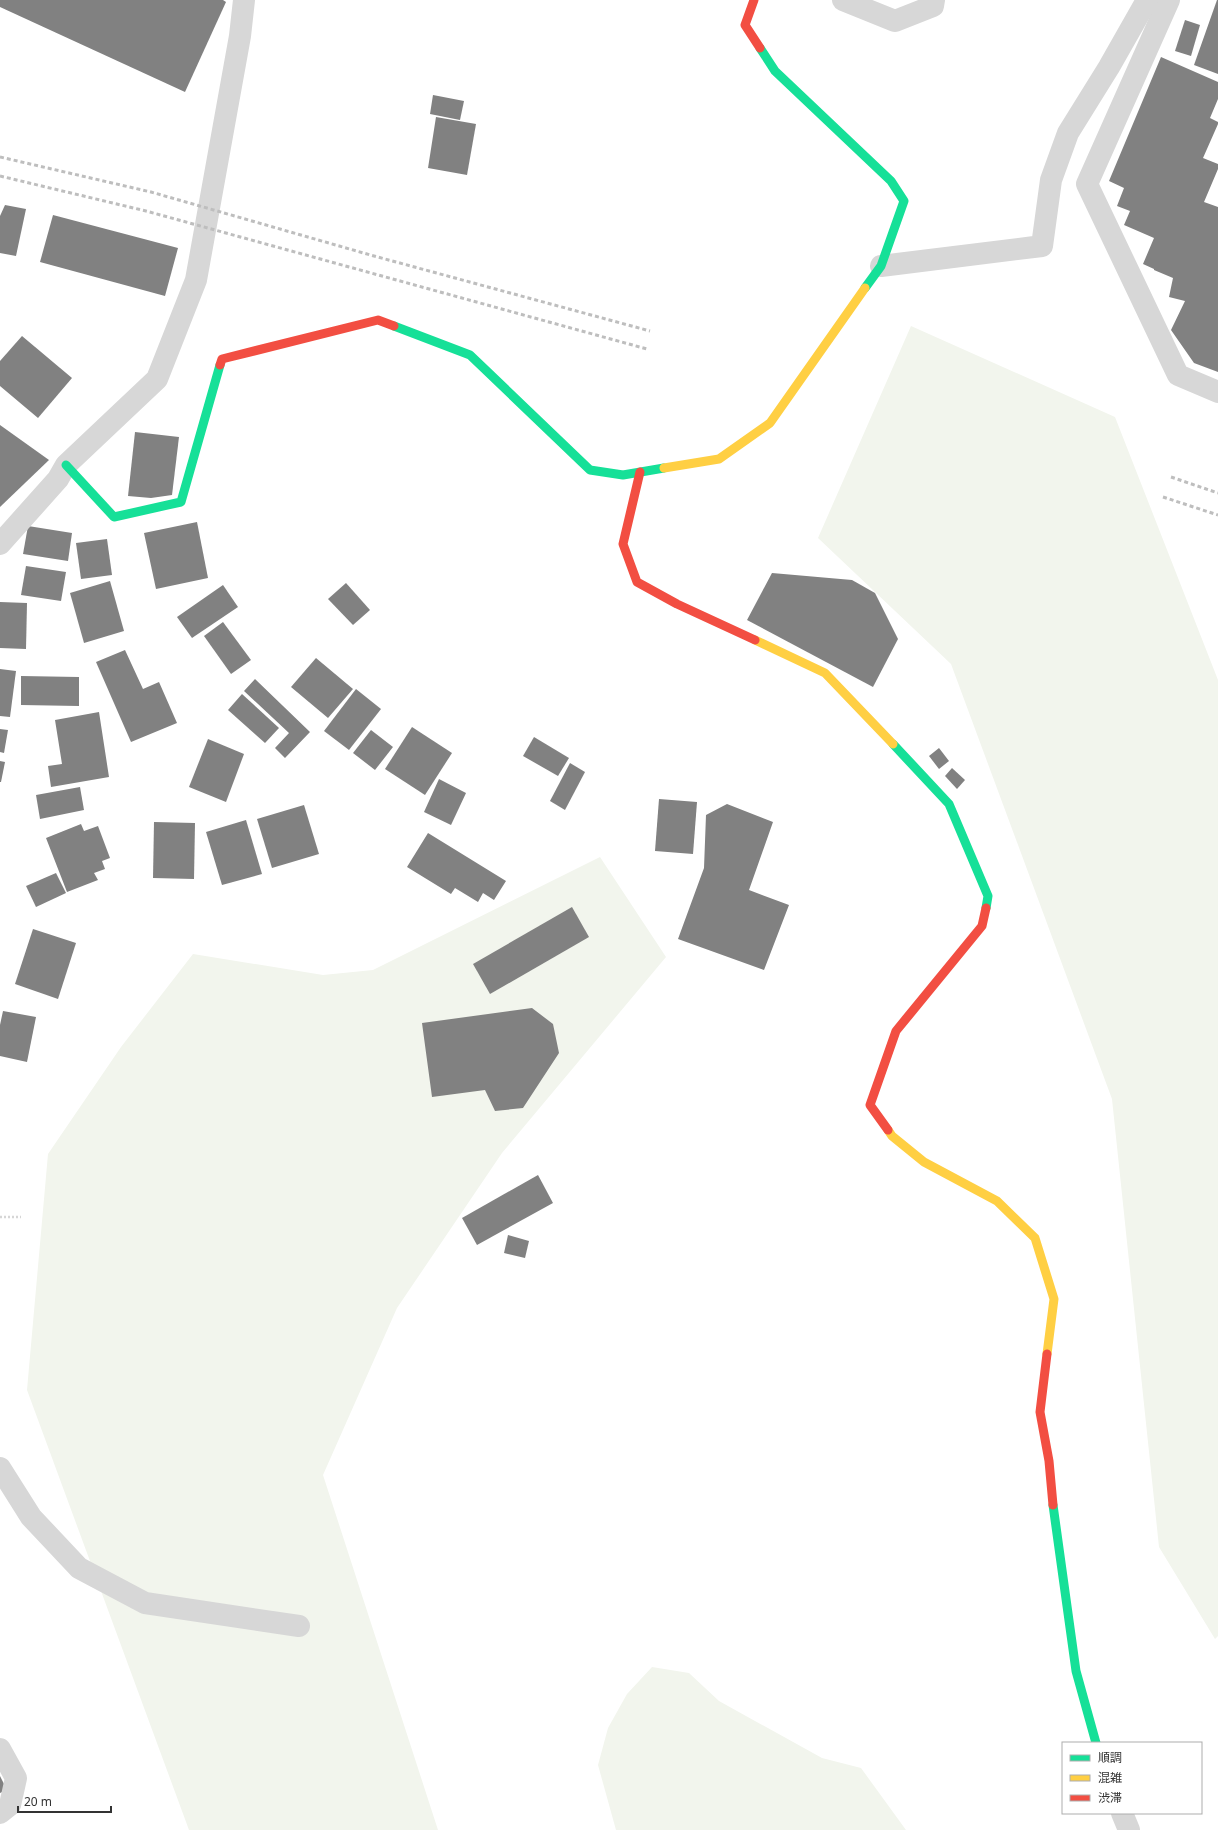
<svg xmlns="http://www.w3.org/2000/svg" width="1218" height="1830" font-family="'Noto Sans','Noto Sans JP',sans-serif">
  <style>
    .green { fill: #f2f5ed }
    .building { fill: #818181 }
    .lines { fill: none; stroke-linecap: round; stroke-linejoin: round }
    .path { stroke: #d6d6d6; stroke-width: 2.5; stroke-dasharray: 2 2; stroke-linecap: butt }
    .street { stroke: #d7d7d7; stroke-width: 22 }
    .fast { stroke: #16e098; stroke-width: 9 }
    .slow { stroke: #ffcf43; stroke-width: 9 }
    .jam { stroke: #f24e42; stroke-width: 9 }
    .rail { stroke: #bebebe; stroke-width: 3; stroke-dasharray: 4 3; stroke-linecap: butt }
  </style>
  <rect width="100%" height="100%" fill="#fff"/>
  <!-- green -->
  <g class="green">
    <path d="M911 326 1115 417 1218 680V1636L1215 1639 1159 1547 1112 1099 951 664 818 538Z"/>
    <path d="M600 857 666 957 502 1153 397 1308 323 1475 438 1830H189L27 1390 48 1154 121 1047 193 954 323 975 373 970Z"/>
    <path d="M652 1667 689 1673 719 1701 822 1758 861 1768 906 1830H616L598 1765 608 1728 627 1694Z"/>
  </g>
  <!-- building -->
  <g class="building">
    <path d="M0 0H223L226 2 185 92 0 7Z"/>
    <path d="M1217 0H1218V74L1194 65Z"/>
    <path d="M1185 20 1200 25 1191 56 1175 51Z"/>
    <path d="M1161 57 1218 82V99L1210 118 1218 122V124L1203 158 1218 164V169L1204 202 1218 207V372L1194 363 1171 330 1185 301 1169 297 1173 278 1154 270V269L1143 264 1154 238 1124 225 1130 211 1117 206 1124 188 1109 181Z"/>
    <path d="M433 95 464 101 460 120 430 114Z"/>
    <path d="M436 117 476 124 467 175 428 168Z"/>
    <path d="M5 205 26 209 16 256 0 253V216Z"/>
    <path d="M53 215 178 248 165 296 40 262Z"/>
    <path d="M22 336 72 378 38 418 0 386V361Z"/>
    <path d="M0 425 49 460 0 507Z"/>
    <path d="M135 432 179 437 172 495 151 498 128 496Z"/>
    <path d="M197 522 208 578 156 589 144 533Z"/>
    <path d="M28 526 72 533 68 561 23 554Z"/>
    <path d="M107 539 112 575 81 579 76 543Z"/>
    <path d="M26 566 66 572 61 601 21 595Z"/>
    <path d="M772 573 852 580 875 593 898 639 873 687 747 620Z"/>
    <path d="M110 581 124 631 84 643 70 593Z"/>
    <path d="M346 583 370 610 353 625 328 599Z"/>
    <path d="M223 585 238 607 192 638 177 617Z"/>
    <path d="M0 602 27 603 26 649 0 648Z"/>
    <path d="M223 622 251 660 231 674 204 636Z"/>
    <path d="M125 650 143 689 159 682 177 723 131 742 96 662Z"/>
    <path d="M316 658 353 689 328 718 291 687Z"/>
    <path d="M0 669 16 671 10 717 0 716Z"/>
    <path d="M21 676 79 677V706L21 705Z"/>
    <path d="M255 679 310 732 285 758 275 748 289 733 244 691Z"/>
    <path d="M356 689 381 709 349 750 324 731Z"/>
    <path d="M242 694 279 728 265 743 228 710Z"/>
    <path d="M99 712 109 777 51 787 48 766 62 764 55 720Z"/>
    <path d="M412 727 452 753 425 795 385 769Z"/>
    <path d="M0 729 8 730 4 753 0 752Z"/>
    <path d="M371 730 393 747 375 770 353 753Z"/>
    <path d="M534 737 569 758 558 776 523 756Z"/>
    <path d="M208 739 244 754 226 802 189 787Z"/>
    <path d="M939 748 949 761 939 769 929 756Z"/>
    <path d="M0 761 5 762 1 782H0Z"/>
    <path d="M570 763 585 772 565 810 550 801Z"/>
    <path d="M952 768 965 780 957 789 945 776Z"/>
    <path d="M439 779 466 793 451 825 424 812Z"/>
    <path d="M80 787 84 810 40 819 36 795Z"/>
    <path d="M659 799 697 802 693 854 655 851Z"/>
    <path d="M727 804 773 822 749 890 789 905 764 970 678 939 704 868 706 815Z"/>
    <path d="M304 805 319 854 272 868 257 819Z"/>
    <path d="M246 820 262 874 222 885 206 832Z"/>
    <path d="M154 822 195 823 194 879 153 878Z"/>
    <path d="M81 824 84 831 98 826 110 858 102 861 105 869 94 873 98 880 67 892 46 838Z"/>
    <path d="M428 833 506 881 494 900 483 893 478 902 455 888 451 894 407 867Z"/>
    <path d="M56 873 66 893 36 907 26 886Z"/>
    <path d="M572 907 589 937 490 994 473 964Z"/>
    <path d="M33 929 76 943 58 999 15 984Z"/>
    <path d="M532 1008 553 1024 559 1053 523 1108 495 1111 485 1090 432 1097 422 1023Z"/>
    <path d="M3 1011 36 1017 27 1062 0 1056V1025Z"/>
    <path d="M538 1175 553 1203 477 1245 462 1218Z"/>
    <path d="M508 1235 529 1241 525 1258 504 1253Z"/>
    <path d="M0 1776 7 1790 0 1793Z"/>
  </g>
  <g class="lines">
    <!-- path -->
    <path class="path" d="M0 1217H21"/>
    <!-- street -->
    <g class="street">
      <path d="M843 0 895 21 933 6 934 0"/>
      <path d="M1169 0 1087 184 1178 375 1218 392"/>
      <path d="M881 266 1042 246 1051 180 1068 133 1109 67 1147 0"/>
      <path d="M0 544 58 479 66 465 157 379 196 280 240 36 244 0"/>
      <path d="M0 1468 31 1517 79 1568 145 1603 299 1626"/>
      <path d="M0 1749 16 1778 10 1805 0 1813"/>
      <path d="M1122 1813 1129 1830"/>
    </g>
    <!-- fast -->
    <g class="fast">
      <path d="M760 48 775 71 891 181 904 201 881 266 865 288"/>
      <path d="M394 326 470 355 590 470 623 475 664 468"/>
      <path d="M66 465 114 517 181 502 220 365"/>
      <path d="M893 744 949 804 988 896 986 908"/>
      <path d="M1053 1505 1076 1671 1096 1743"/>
    </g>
    <!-- slow -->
    <g class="slow">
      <path d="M664 468 719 459 770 423 865 288"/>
      <path d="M755 640 825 673 893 744"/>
      <path d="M888 1130 892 1136 924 1162 997 1201 1035 1238 1054 1299 1047 1354"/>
    </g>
    <!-- jam -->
    <g class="jam">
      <path d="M754 0 745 25 760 48"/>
      <path d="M220 365 222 359 378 320 394 326"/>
      <path d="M640 472 623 544 637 582 677 604 755 640"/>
      <path d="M888 1130 870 1105 896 1031 982 926 986 908"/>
      <path d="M1047 1354 1040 1412 1049 1461 1053 1505"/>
    </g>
    <!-- rail -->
    <g class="rail">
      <path d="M0 157 151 192 374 256 650 331"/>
      <path d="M0 176 146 211 647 349"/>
      <path d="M1171 477 1218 493"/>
      <path d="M1163 497 1218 515"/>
    </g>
  </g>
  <!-- legend -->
  <rect x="1062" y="1742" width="140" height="72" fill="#ffffff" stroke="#adadad"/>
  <rect x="1070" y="1755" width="20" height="6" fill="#16e098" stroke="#adadad"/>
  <text x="1098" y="1762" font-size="12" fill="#333333">順調</text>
  <rect x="1070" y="1775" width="20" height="6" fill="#ffcf43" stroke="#adadad"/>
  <text x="1098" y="1782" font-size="12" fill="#333333">混雑</text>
  <rect x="1070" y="1795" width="20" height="6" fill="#f24e42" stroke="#adadad"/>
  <text x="1098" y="1802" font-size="12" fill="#333333">渋滞</text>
  <!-- scale -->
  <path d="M18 1806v6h93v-6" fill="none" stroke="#333333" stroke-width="2"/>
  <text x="24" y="1806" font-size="12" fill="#333333" stroke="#ffffff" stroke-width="3" paint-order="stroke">20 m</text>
</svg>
